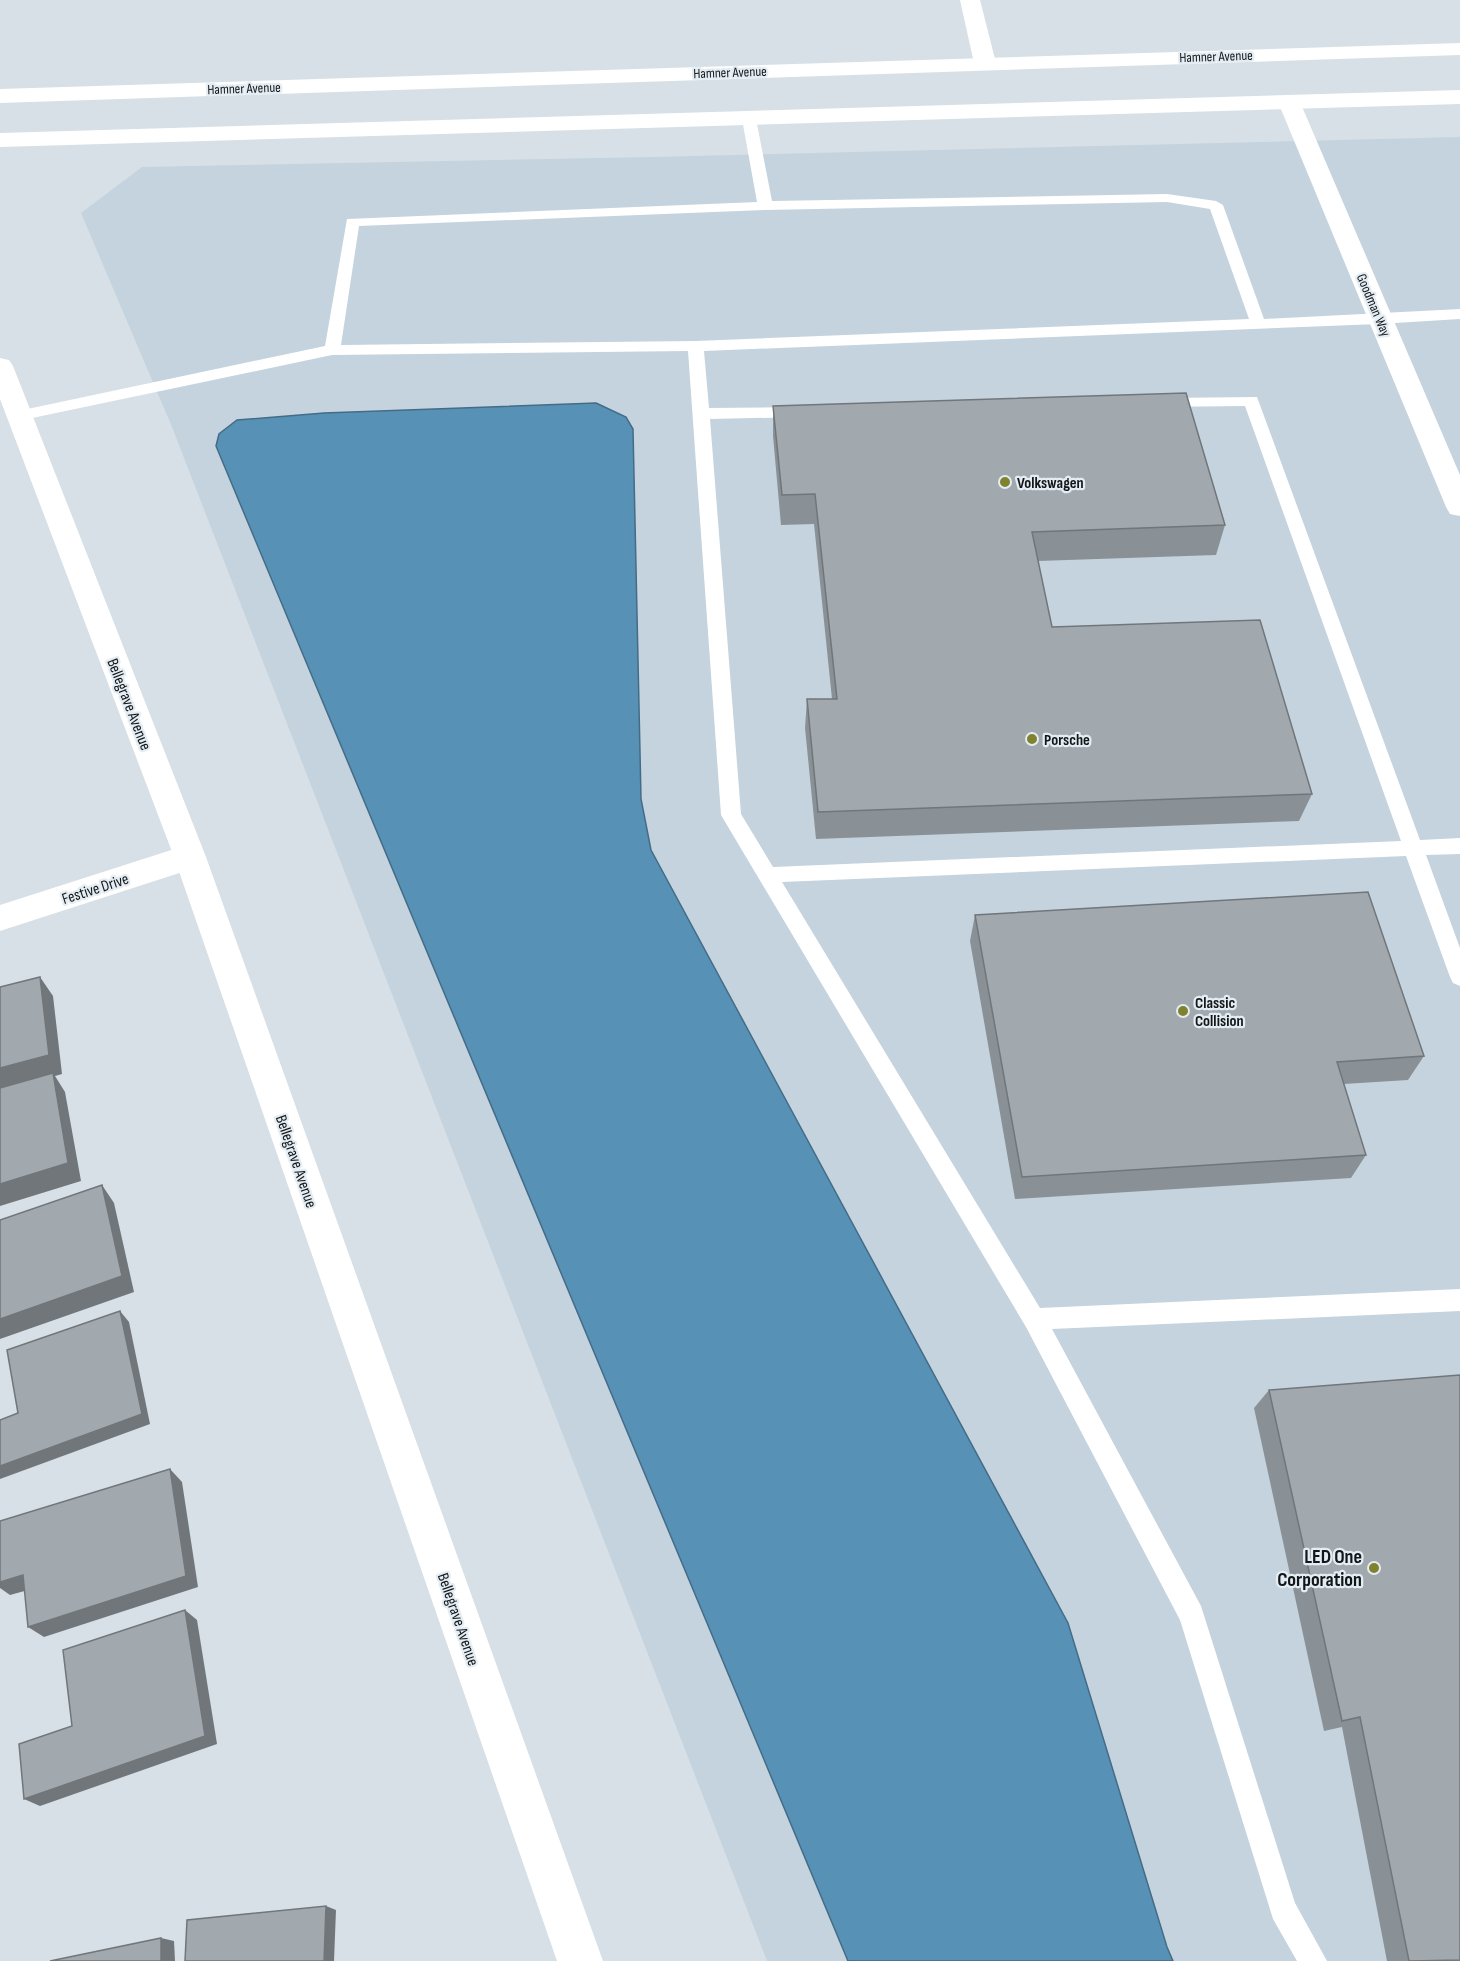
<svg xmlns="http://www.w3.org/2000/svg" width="1460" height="1961" font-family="'Sofia Sans Condensed',sans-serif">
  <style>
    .built { fill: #c4d3de }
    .water { fill: #5891b6; stroke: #446c87; stroke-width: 1.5 }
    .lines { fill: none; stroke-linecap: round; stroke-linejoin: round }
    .service { fill: #fff; fill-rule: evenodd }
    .minor { fill: #fff; fill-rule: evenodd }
    .tertiary { fill: #fff; fill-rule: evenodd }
    .secondary { fill: #fff; fill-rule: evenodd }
    .primary { fill: #fff; fill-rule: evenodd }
    .wall { fill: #8a9196 }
    .shaded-wall { fill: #71767a }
    .building { fill: #a1a9af; stroke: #71767a; stroke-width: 1.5 }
    .poi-dot { fill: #80832e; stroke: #e4edf3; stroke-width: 2 }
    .labels { text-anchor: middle; stroke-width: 4.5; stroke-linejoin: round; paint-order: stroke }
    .far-street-label { font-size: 14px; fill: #141719; stroke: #e4edf3 }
    .poi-label { font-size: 16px; font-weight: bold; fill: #141719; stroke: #e4edf3; text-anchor: start }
    .street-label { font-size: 16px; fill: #141719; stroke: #e4edf3 }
    .near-poi-label { font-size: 20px; font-weight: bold; fill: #141719; stroke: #e4edf3; text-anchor: end }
  </style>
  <rect width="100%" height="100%" fill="#d7e0e6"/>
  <!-- built -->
  <path class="built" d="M1460 137V1961H767L172 427 81 213 142 167 654 157Z"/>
  <!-- water -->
  <path class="water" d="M596 403 626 417 633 429 641 799 651 850 1068 1623 1167 1947 1173 1961H848L216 446 219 434 237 420 324 413Z"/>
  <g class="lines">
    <!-- service -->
    <path class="service" d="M749 115 756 119 772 201 1167 194 1216 201 1223 205 1264 319 1460 309V319L1379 324 704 351 709 408 803 407 809 408 811 412 809 416 803 417 710 419 741 814 773 867 1401 841 1245 406 1155 407 1153 403 1155 399 1161 398 1257 397 1420 840 1460 838V854L1426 855 1460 948V986L1453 983 1450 977 1406 856 782 882 1040 1308 1460 1289V1311L1052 1329 1201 1606 1295 1903 1327 1961H1297L1273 1919 1180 1620 1026 1327 721 815 688 351 332 355 18 421 12 420 10 416 12 412 18 411 325 346 347 219 757 202 742 119ZM1167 202 1210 209 1249 319 696 341 341 345 359 226 765 210Z"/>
    <!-- minor -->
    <g class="minor">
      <path d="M960 0H980L996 63 993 68 985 69 977 68 974 63Z"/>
      <path d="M190 844 201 848 206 857 201 866 0 931V905Z"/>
    </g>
    <!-- tertiary -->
    <path class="tertiary" d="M1289 95 1297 97 1300 102 1460 475V516L1450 514 1446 507 1278 102 1281 97Z"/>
    <!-- secondary -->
    <path class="secondary" d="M0 358 9 360 13 366 206 857 603 1961H557L174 857 0 399Z"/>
    <!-- primary -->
    <g class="primary">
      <path d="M1460 43V55L0 103V89Z"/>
      <path d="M1460 90V104L0 147V133Z"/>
    </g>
  </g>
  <!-- wall -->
  <g class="wall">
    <path d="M773 406 1225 525 1216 555 1038 561 1052 627 1312 794 1299 821 816 839 805 728 807 699H832L814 524 781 525 773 436Z"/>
    <path d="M975 915 1424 1056 1408 1080 1344 1084 1366 1155 1351 1178 1015 1199 970 941Z"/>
    <path d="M1460 1375V1961H1387L1342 1727 1324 1731 1254 1408 1269 1390Z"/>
  </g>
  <!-- shaded-wall -->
  <g class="shaded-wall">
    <path d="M40 977 53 996 62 1074 55 1076 65 1092 81 1181 0 1206V1068Z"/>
    <path d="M102 1185 114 1203 134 1292 0 1339V1319Z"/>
    <path d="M120 1311 129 1322 150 1424 0 1479V1466Z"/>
    <path d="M170 1469 182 1482 198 1587 44 1637 28 1627Z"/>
    <path d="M23 1575 39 1587 10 1595 0 1588V1582Z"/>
    <path d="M185 1610 197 1620 217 1744 40 1806 24 1799Z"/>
    <path d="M326 1906 336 1910 334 1961H324Z"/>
    <path d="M161 1938 174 1941 175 1961H161Z"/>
  </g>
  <!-- building -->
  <g class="building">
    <path d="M1186 393 1225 525 1032 532 1052 627 1260 620 1312 794 818 812 807 699H837L815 494 782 495 773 406Z"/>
    <path d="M1368 892 1424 1056 1337 1062 1366 1155 1022 1177 975 915Z"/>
    <path d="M40 977 49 1055 0 1068V987Z"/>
    <path d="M53 1073 68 1163 0 1184V1088Z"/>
    <path d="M102 1185 122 1276 0 1319V1220Z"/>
    <path d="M120 1311 142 1414 0 1466V1420L18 1413 7 1350Z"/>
    <path d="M1460 1375V1960L1409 1961 1360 1717 1342 1721 1269 1390Z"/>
    <path d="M170 1469 186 1576 28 1627 23 1575 0 1582V1521Z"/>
    <path d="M185 1610 205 1736 24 1799 19 1744 72 1726 63 1650Z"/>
    <path d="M326 1906 324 1961H185L187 1920Z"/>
    <path d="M161 1938V1961H50Z"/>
  </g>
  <!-- markers -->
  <g class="poi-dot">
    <circle cx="1005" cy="482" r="6"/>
    <circle cx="1032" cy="739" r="6"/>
    <circle cx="1183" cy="1011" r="6"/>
    <circle cx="1374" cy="1568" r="6"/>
  </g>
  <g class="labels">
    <!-- far-street labels -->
    <g class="far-street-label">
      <text transform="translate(1216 56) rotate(-2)" y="5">Hamner Avenue</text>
      <text transform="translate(730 72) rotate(-2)" y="5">Hamner Avenue</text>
      <text transform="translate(244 88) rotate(-2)" y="5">Hamner Avenue</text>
      <text transform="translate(1374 305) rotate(67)" y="5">Goodman Way</text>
    </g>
    <!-- poi labels -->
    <g class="poi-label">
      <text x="1017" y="488">Volkswagen</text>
      <text x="1044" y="745">Porsche</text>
      <text x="1195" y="1008">Classic<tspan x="1195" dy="18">Collision</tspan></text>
    </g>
    <!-- street labels -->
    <g class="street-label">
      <text transform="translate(130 704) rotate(69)" y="6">Bellegrave Avenue</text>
      <text transform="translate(95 888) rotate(-18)" y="6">Festive Drive</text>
      <text transform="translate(297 1161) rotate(71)" y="6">Bellegrave Avenue</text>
      <text transform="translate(459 1619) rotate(71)" y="6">Bellegrave Avenue</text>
    </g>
    <!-- near-poi labels -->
    <g class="near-poi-label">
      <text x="1362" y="1563">LED One<tspan x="1362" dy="23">Corporation</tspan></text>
    </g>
  </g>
</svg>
